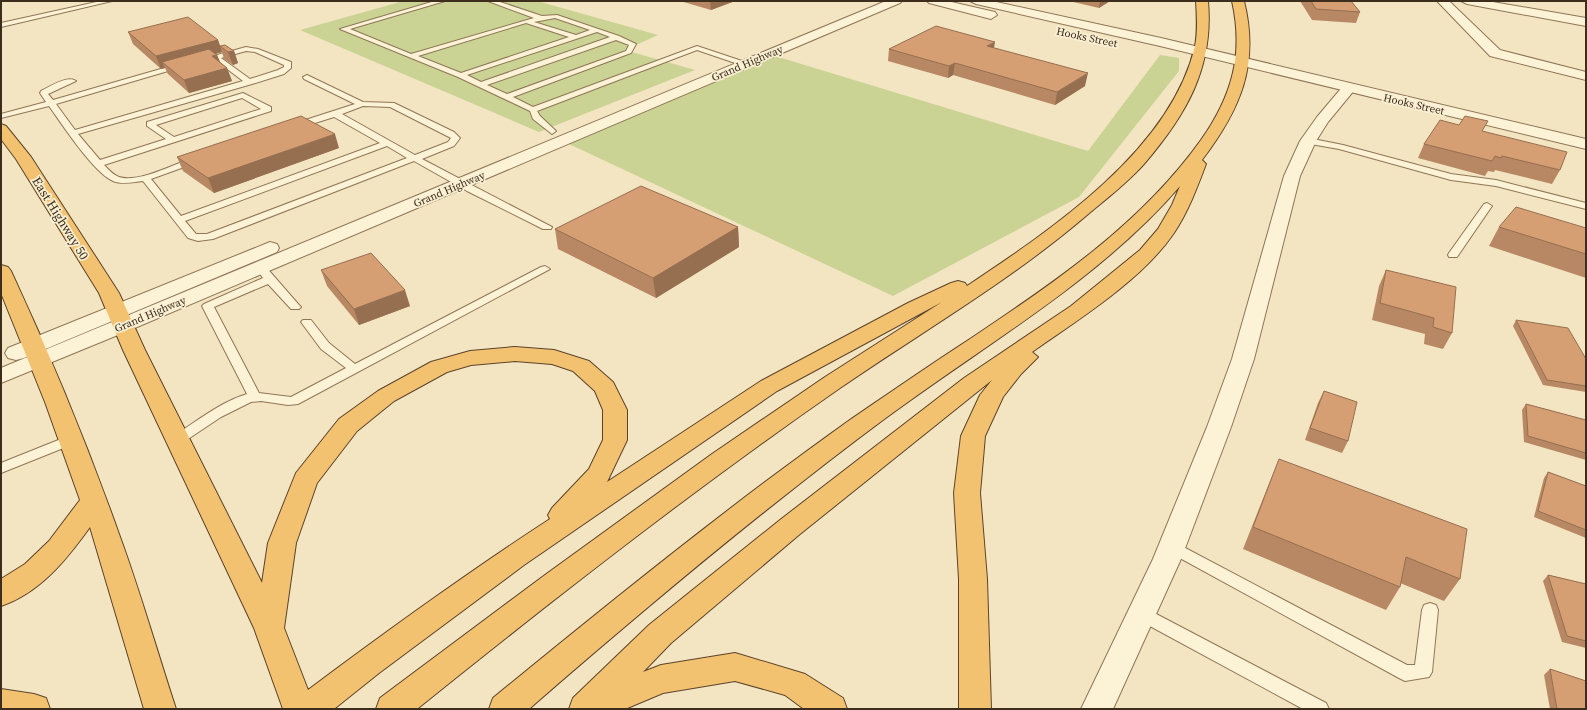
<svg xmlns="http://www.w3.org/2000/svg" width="1587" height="710" font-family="'Source Serif 4',serif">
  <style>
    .green { fill: #cad394 }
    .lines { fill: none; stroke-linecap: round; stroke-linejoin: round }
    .service-casing { stroke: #8f7657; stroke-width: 2 }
    .minor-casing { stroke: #8f7657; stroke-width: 2 }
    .tertiary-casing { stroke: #8f7657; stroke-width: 2 }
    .trunk-casing { stroke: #5c432b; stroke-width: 2 }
    .service { fill: #fcf2d6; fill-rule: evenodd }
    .minor { fill: #fcf2d6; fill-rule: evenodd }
    .tertiary { fill: #fcf2d6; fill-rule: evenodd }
    .trunk { fill: #f2c270; fill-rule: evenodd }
    .wall { fill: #b78863 }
    .shaded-wall { fill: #956f50 }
    .building { fill: #d59e73; stroke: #956f50 }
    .labels { text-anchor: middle; stroke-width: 3.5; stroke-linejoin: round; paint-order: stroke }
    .far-street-label { font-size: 11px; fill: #3d2d1c; stroke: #f9efd2 }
    .street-label { font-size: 13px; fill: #3d2d1c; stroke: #f9efd2 }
  </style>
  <rect width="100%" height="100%" fill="#f3e5c2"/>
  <!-- green -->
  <g class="green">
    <path d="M399 1H537L658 35 625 50 695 70 539 132 300 30 400 2Z"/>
    <path d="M1160 55 1179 58V71L1079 197 893 296 569 144 775 56 1088 151Z"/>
  </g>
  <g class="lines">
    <defs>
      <g id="service">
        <path d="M101 1H112L1 27V23Z"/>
        <path d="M435 1H445L350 29 411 54 534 18 488 1H497L542 16 557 15 619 36 636 44 631 53 513 97 533 107 697 46 751 64 744 66 697 50 537 111 540 116 556 131 552 134 533 119 530 111 458 77 340 29ZM555 18 590 30 576 35 534 22ZM526 23 569 37 461 73 418 56ZM597 32 610 37 481 82 467 75ZM616 40 629 45 626 51 507 94 487 85Z"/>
        <path d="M246 47 258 49 291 62V68L284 74 252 84 78 134 100 160 166 139 147 126V122L243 93 271 107V111L104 165C108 169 113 175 119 177 138 183 173 165 192 158H198V162L151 179 181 216 380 143 334 117 299 128H293V124L355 104 304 79 303 77 307 75 363 102 394 103 454 132 460 138 454 146 422 159 552 227 551 229H543L467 191 414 161 213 239 198 241 188 238 143 181C134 182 122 185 113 181 93 172 62 124 49 106L1 118V114L46 102 40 93 41 91C49 87 68 75 76 81L48 94 53 100 178 64 185 66 56 104 75 130 243 81 214 59 203 62 199 60ZM246 51 255 52 284 65V67L278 70 250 79 221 58ZM242 98 261 109 174 137 156 125ZM363 106 390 107 451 138 448 142 415 155 342 114ZM387 146 407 158 207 234H196L185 221Z"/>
        <path d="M1308 138 1343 145 1451 174 1496 180 1586 203V209L1496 186 1451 180 1339 149 1305 143V139Z"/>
        <path d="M1487 203 1492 206 1457 257H1449L1448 255 1449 253 1484 204Z"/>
        <path d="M261 265 265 266 299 305 301 307 299 309H291L268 284 214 307 259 393 291 397 346 368 321 349 301 322 303 320H311L329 343 355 364 541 267 545 266 550 269 298 404 288 405 261 401 251 402 221 417 182 443H172L170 440 172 437C196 422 220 402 247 394L202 306 204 304 263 278 256 268Z"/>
        <path d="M71 435 76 437 78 440 76 443 1 473V463Z"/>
        <path d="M1172 541 1407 665H1415L1422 610 1424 605 1430 603 1436 605 1438 610 1432 672 1429 677 1405 681 1399 678 1167 551 1164 547 1167 543Z"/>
        <path d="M1141 606 1326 703 1329 709H1303L1135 618 1133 613 1135 608Z"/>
      </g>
      <g id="minor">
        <path d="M1437 1H1449L1500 50 1586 72V80L1490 56Z"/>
        <path d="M1461 1H1487L1586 18V26L1467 4Z"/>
        <path d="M1349 84 1354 85 1356 88 1328 122 1316 141 1300 176 1254 359 1231 427 1181 559 1113 709H1081L1153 559 1207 427 1232 359 1284 176 1300 141 1317 117 1344 85Z"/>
      </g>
      <g id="tertiary">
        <path d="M886 1H902L900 3 130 330 1 383V368Z"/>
        <path d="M927 1H947L995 12 997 15 991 19 929 3Z"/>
        <path d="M970 1H992L1161 38 1586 139V149L1160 46 976 4Z"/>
        <path d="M270 242 277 244 279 248 277 252 24 358 16 360 8 358 5 353 8 348Z"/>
      </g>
      <g id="trunk">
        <path d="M1196 1H1208C1214 68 1186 115 1144 164 1127 183 1106 199 1087 215 1010 281 923 331 840 388 694 489 555 598 417 709H376L380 698 545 575 712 454 825 377 942 302 777 391 524 565 379 673 334 709H283L254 628 123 350 99 293 16 159 1 139V124L6 126 31 157 119 293 145 350 262 583 268 543 296 473 339 419 378 391 431 362 470 351 515 347 554 350 589 361 613 382 627 410V440L607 482 761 381 908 303 951 283 958 281 965 283 967 286C1051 230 1171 150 1195 46 1198 31 1197 16 1196 1ZM515 361 552 364 573 371 595 391 603 410V440L589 469 552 508 548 515 550 519C467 573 387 631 308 690L284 628 296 543 317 483 357 431 394 401 447 372 471 365Z"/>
        <path d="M1232 1H1244C1260 65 1240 110 1202 160L1206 164C1197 188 1188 212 1174 233 1142 280 1079 319 1032 352L1038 357 1021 374 1003 397 985 436 980 493 987 579 991 709H959V579L954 493 961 436 980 395 992 380 800 534 671 643 643 672 661 665 735 653 805 674 843 698 847 709H804L785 695 735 681 663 693 625 709H569L573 698 649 625 780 520 964 378 1071 306 1140 250 1158 229 1172 205 1180 186C1098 281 987 343 887 417 763 509 645 608 529 709H489L493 698C609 603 725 509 847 422 888 394 928 366 970 339 1054 283 1141 224 1201 140 1232 96 1244 54 1232 1Z"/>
        <path d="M1 265 8 267 11 271C51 357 87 444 119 534 140 591 157 651 176 709H144L90 527C67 559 40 593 1 606V579L25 564 49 541 80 500 45 402 1 293Z"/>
        <path d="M1 689 34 694 46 698 50 709H1Z"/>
      </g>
    </defs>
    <!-- service casing -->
    <use href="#service" class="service-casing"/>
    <!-- minor casing -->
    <use href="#minor" class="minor-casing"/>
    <!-- tertiary casing -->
    <use href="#tertiary" class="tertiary-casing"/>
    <!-- trunk casing -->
    <use href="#trunk" class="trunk-casing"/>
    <!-- service -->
    <use href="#service" class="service"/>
    <!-- minor -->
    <use href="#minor" class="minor"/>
    <!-- tertiary -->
    <use href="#tertiary" class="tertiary"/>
    <!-- trunk -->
    <use href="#trunk" class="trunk"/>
  </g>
  <!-- wall -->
  <g class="wall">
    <path d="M680 1H735L711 10Z"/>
    <path d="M1069 1H1110L1099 8Z"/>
    <path d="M1300 1H1351L1360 12 1356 23 1312 20Z"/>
    <path d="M128 32 218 40 220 46 234 51 238 63 233 65 224 59 222 52 215 54 217 55 220 62 227 68 232 81 189 93 168 74 165 68 161 69 133 44Z"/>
    <path d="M994 48 1085 86 1055 105 953 75 948 78 888 61 889 49Z"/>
    <path d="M1484 131 1560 170 1552 184 1495 170 1494 172 1488 171 1485 176 1418 158 1424 144Z"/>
    <path d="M339 148 214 193 183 171 177 157Z"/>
    <path d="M738 227 739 247 656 298 558 249 555 229Z"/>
    <path d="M1499 227 1586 228V278L1489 246Z"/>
    <path d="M321 270 410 306 359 325 327 286Z"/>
    <path d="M1386 270 1452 333 1443 349 1424 344 1425 334 1372 320 1379 286Z"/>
    <path d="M1516 320 1586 359V392L1543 385 1513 326Z"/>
    <path d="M1324 391 1348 441 1342 453 1305 440 1318 403Z"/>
    <path d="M1526 404 1586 420V460L1524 442 1522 410Z"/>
    <path d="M1279 459 1460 579 1444 601 1400 583V587L1386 610 1243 549 1270 481Z"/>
    <path d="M1548 472 1586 486V538L1534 517 1544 478Z"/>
    <path d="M1548 575 1586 584V648L1562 642 1543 581Z"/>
    <path d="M1550 669 1586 709H1550L1544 675Z"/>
  </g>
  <!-- shaded-wall -->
  <g class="shaded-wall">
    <path d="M710 1H735L711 10Z"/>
    <path d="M1100 1H1110L1099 8Z"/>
    <path d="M218 40 222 52 168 67 162 62 165 68 161 69 156 56Z"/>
    <path d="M995 42 993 54 987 46Z"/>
    <path d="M234 51 238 63 233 65 228 52Z"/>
    <path d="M217 55 222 67 212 56Z"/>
    <path d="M955 63 953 75 948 78 949 66Z"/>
    <path d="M227 68 232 81 189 93 184 80Z"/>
    <path d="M1088 73 1085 86 1055 105 1057 92Z"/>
    <path d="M335 134 339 148 214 193 208 178Z"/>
    <path d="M738 227 739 247 656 298 653 278Z"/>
    <path d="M405 290 410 306 359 325 354 309Z"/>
  </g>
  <!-- building -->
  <g class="building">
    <path d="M1311 1H1351L1360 12 1316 9Z"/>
    <path d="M188 17 218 40 156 56 128 32Z"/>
    <path d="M936 26 995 42 987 46 1088 73 1057 92 955 63 949 66 889 49Z"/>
    <path d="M225 45 234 51 228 52 220 46Z"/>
    <path d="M209 49 217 55 212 56 227 68 184 80 162 62Z"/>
    <path d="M301 116 335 134 208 178 177 157Z"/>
    <path d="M1465 116 1488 121 1482 131 1567 152 1560 170 1502 156 1501 158 1495 156 1492 161 1424 144 1440 120 1459 125Z"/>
    <path d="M641 186 738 227 653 278 555 229Z"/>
    <path d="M1516 207 1586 228V254L1499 227Z"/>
    <path d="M371 253 405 290 354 309 321 270Z"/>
    <path d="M1386 270 1456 287 1452 333 1433 327 1434 318 1380 303Z"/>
    <path d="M1516 320 1568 328 1586 359V386L1547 380Z"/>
    <path d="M1324 391 1357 402 1348 441 1310 428Z"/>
    <path d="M1526 404 1586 420V453L1528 436Z"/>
    <path d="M1279 459 1467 529 1460 579 1406 557 1400 587 1253 527Z"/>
    <path d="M1548 472 1586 486V530L1538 511Z"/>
    <path d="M1548 575 1586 584V641L1567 636Z"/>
    <path d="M1550 669 1586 681V709H1557Z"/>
  </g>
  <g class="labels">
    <!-- far-street labels -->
    <g class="far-street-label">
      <text transform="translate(1087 37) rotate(12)" y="4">Hooks Street</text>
      <text transform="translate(747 63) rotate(-23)" y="4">Grand Highway</text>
      <text transform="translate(1414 104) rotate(13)" y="4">Hooks Street</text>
      <text transform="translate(449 189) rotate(-23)" y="4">Grand Highway</text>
      <text transform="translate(150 314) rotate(-23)" y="4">Grand Highway</text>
    </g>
    <!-- street labels -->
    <g class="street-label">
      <text transform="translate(61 218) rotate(58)" y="5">East Highway 50</text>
    </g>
  </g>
  <!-- border -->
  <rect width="1587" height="710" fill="none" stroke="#3d2d1c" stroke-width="4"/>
</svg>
